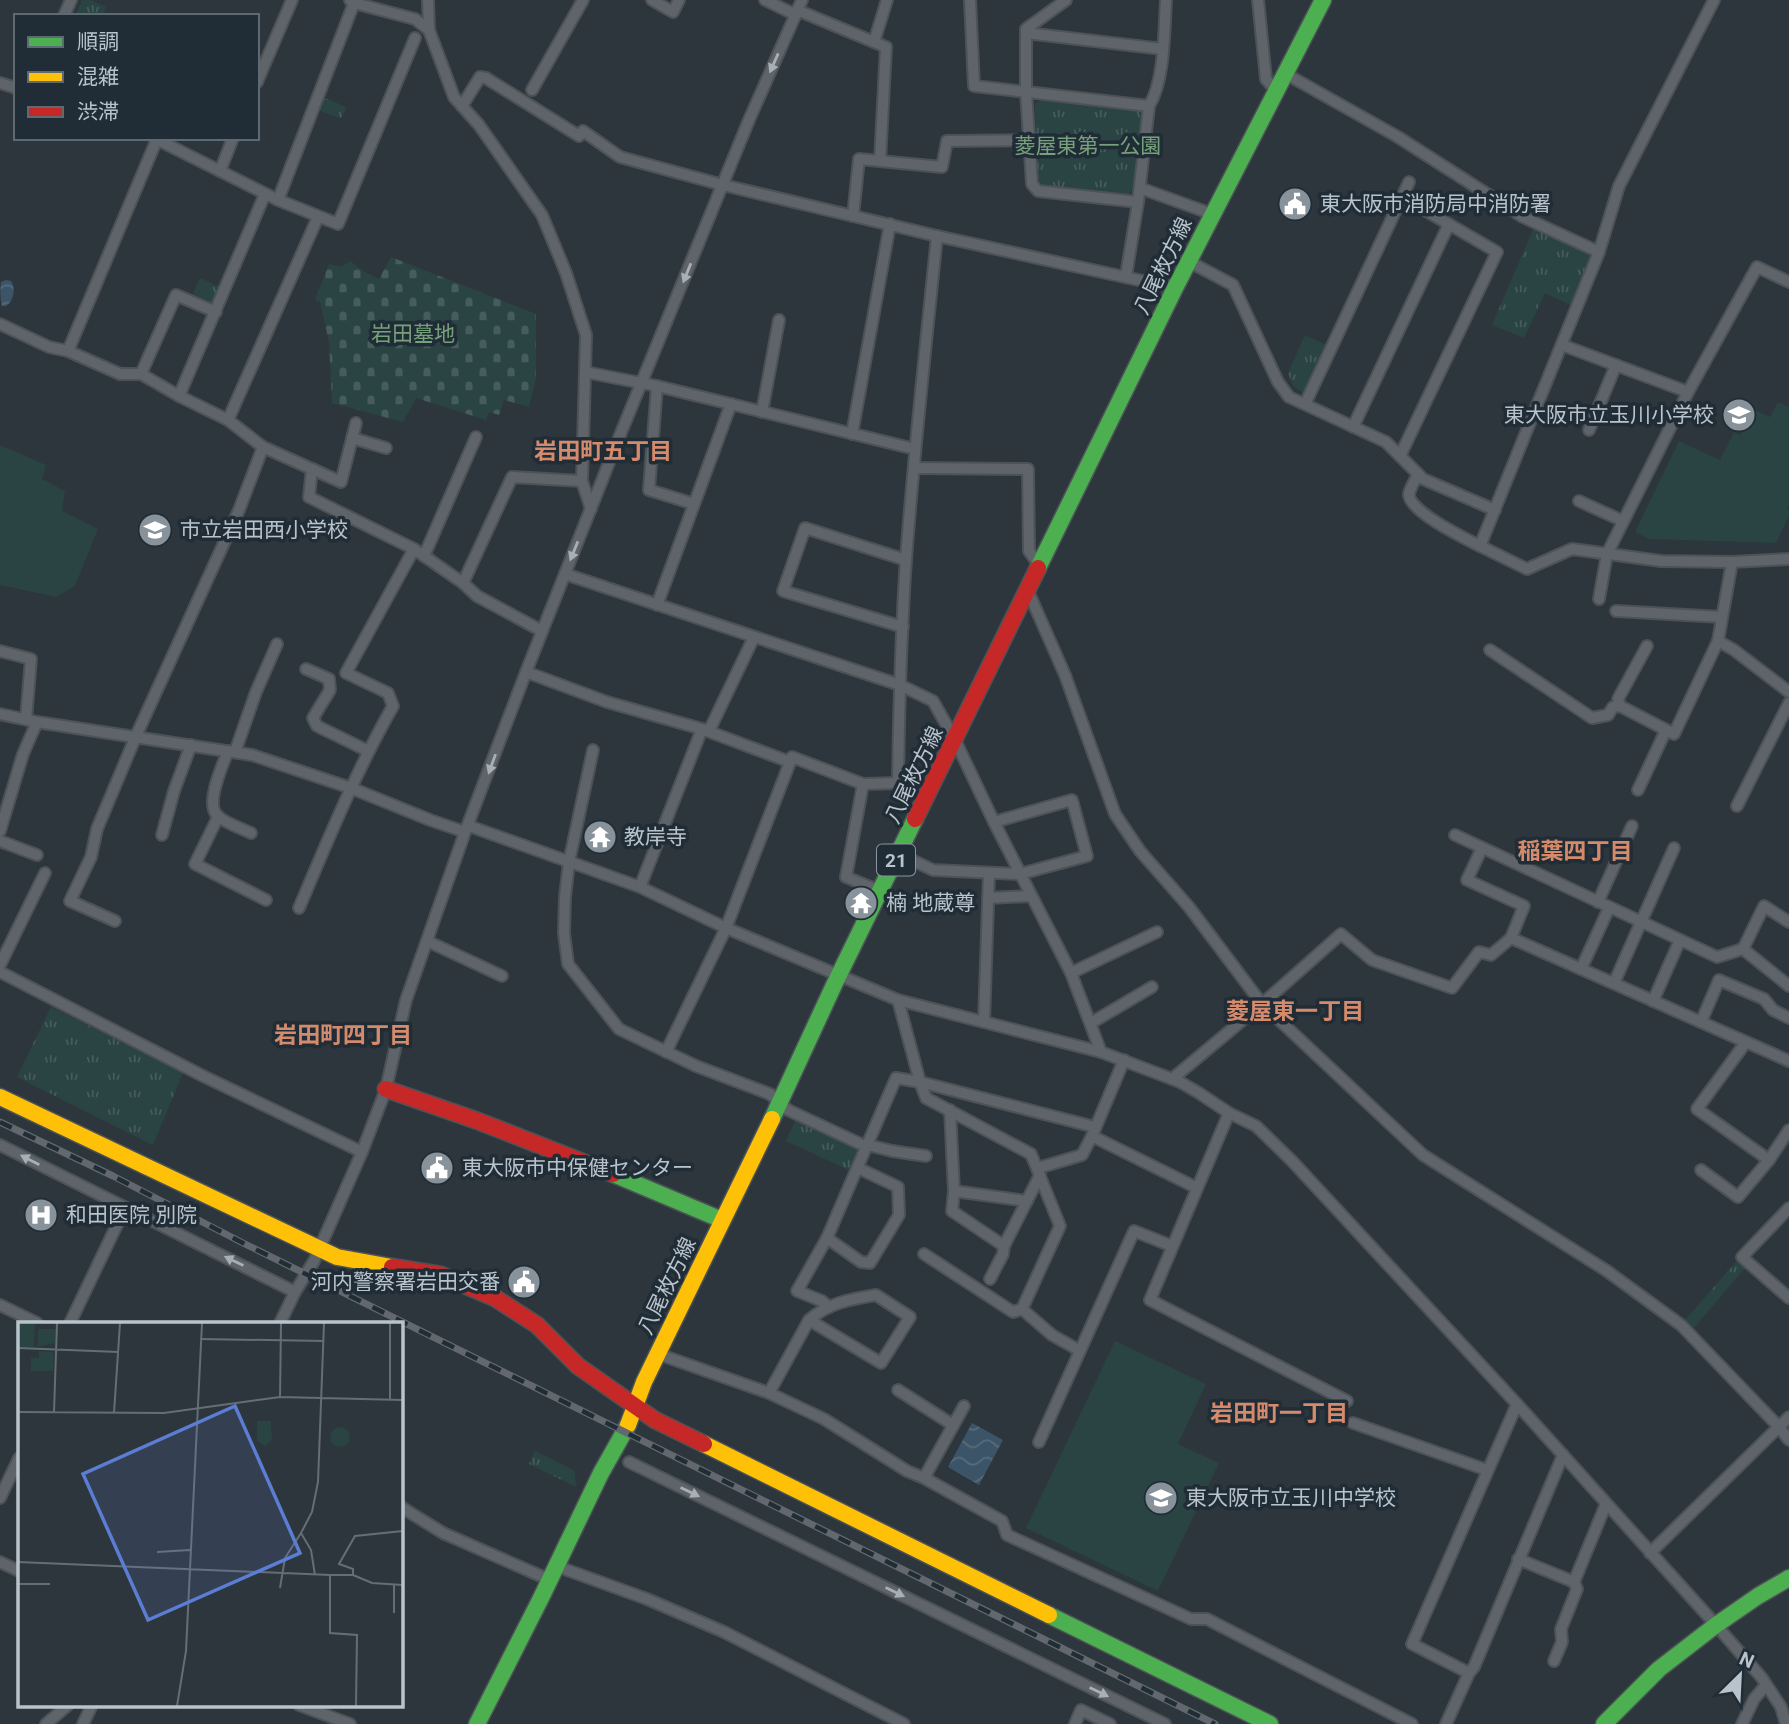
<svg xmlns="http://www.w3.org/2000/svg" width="1789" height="1724" font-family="Roboto,'Noto Sans JP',sans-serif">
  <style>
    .grass { fill: url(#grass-tufts) }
    .cemetery { fill: url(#cemetery-stones) }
    .pitch { fill: #2a4343 }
    .water { fill: url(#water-waves) }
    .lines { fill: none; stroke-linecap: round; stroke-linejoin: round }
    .street-casing { stroke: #4c5256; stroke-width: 14 }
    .fast-casing { stroke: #4c5256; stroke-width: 19 }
    .slow-casing { stroke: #4c5256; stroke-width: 19 }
    .jam-casing { stroke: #4c5256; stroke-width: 19 }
    .street { stroke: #5e646a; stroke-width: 10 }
    .fast { stroke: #4caf50; stroke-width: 16 }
    .slow { stroke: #ffc107; stroke-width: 16 }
    .jam { stroke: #c62828; stroke-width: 16 }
    .rail-casing { stroke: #62686e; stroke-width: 7 }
    .rail { stroke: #202d37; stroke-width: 4.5; stroke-dasharray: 13; stroke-linecap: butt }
    .oneway { fill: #a7b0b8 }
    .labels { text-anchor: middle; stroke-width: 7; stroke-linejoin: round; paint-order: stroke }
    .shield { fill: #202d37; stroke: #8b969f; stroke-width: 2 }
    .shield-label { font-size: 19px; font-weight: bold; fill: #b9c3cc }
    .park-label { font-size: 21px; fill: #77a17b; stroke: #202d37 }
    .poi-label { font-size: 21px; fill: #b9c3cc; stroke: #202d37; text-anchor: start }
    .street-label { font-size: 21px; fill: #b9c3cc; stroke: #202d37 }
    .neighbourhood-label { font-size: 23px; font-weight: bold; fill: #d58a6b; stroke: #202d37 }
    .inset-road { fill: none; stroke: #656e76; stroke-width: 2 }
    .view { fill: #5b7dd3; fill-opacity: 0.15; stroke: #5b7dd3; stroke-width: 3.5 }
    .inset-edge { fill: none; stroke: #b9c3cc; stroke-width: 3.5 }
  </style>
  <defs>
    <pattern id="grass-tufts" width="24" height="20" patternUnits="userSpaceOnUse" patternTransform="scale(1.75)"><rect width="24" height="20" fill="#2a4343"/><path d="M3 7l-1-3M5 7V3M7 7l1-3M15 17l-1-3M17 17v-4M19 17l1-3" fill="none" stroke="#475c5d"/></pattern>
    <pattern id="cemetery-stones" width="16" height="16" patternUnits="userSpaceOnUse" patternTransform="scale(1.75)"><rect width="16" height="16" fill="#2a4343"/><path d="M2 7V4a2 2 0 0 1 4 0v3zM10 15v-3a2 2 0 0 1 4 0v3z" fill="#475c5d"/></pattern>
    <pattern id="water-waves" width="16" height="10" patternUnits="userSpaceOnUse" patternTransform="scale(1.75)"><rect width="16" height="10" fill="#3c5467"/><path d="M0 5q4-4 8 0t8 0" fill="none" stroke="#566b7c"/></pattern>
  </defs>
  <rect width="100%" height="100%" fill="#2d363c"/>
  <!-- grass -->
  <g class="grass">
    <path d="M82 0H90L106 7 102 16H75Z"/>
    <path d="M1047 96 1135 107 1143 113 1134 187 1128 196 1042 185 1037 178 1035 104Z"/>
    <path d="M323 97 346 107 341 119 318 110Z"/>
    <path d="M1535 225 1597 253 1574 307 1545 293 1524 338 1492 325Z"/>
    <path d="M200 278 220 287 213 303 193 294Z"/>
    <path d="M1305 335 1326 345 1303 393 1293 386 1288 373Z"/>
    <path d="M51 1007 183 1073 153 1145 17 1077Z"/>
    <path d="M796 1119 863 1150 853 1172 786 1141Z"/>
    <path d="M1736 1262 1745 1268 1693 1329 1685 1320Z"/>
    <path d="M535 1451 575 1471 576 1487 529 1464Z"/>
  </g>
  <!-- cemetery -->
  <path class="cemetery" d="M391 257 536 314V379L529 407 504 400 499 415 489 412 486 420 416 398 403 422 332 403 329 342 320 302 315 300 329 264 342 267 350 261 365 272 379 279Z"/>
  <!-- pitch -->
  <g class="pitch">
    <path d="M1778 402 1789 407V504L1787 509 1789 511V516L1776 543 1649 539 1635 532 1679 441 1720 460 1734 432 1740 435 1753 409 1770 417Z"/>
    <path d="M0 445 46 465 42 479 65 491 62 511 98 529 75 586 56 597 0 585Z"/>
    <path d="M1115 1341 1206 1384 1178 1444 1219 1463 1158 1591 1026 1528Z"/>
  </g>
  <!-- water -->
  <g class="water">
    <path d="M6 280 11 281C16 288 14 301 6 306H2C0 298 0 289 1 282Z"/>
    <path d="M972 1423 1003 1440 979 1485 948 1467Z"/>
  </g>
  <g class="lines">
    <defs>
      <g id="street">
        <path d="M350 0 354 3 415 19 429 30"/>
        <path d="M428 0 429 30 454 97 479 125 542 215 566 273 586 335 585 372 657 386 915 449"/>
        <path d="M652 0 673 12 679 0"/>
        <path d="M765 0 796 15"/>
        <path d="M970 0 974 86 1149 106"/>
        <path d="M1066 0 1026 29V91L1032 184 1038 191 1138 202"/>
        <path d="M1258 0 1266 79 1277 92"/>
        <path d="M1714 0 1619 186 1599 252 1480 546 1527 569 1572 549 1661 561 1732 562 1789 559"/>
        <path d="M797 10 874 42"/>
        <path d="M64 16 71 0"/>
        <path d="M1026 33 1163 49"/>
        <path d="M1286 74 1398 137 1523 217 1599 252"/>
        <path d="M257 82 292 0"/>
        <path d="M0 83 16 88"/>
        <path d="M532 90 583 0"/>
        <path d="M462 106 480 77 486 78 579 136 583 131 620 157 723 185 937 236 1175 288"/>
        <path d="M154 138 278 200 338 224 415 38"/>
        <path d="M880 161 886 47 874 42 887 0"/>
        <path d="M220 171 233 138"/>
        <path d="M1140 188 1212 214"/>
        <path d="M278 200 354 3"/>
        <path d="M853 216 859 159 942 167 947 141 1030 140"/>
        <path d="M1188 261 1233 285 1278 382 1289 397 1386 442 1423 479 1495 510"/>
        <path d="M1126 276 1138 202 1149 106C1165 80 1164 31 1166 0"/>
        <path d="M0 324 49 347 68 351 120 374H141L179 396 228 420 263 447 312 469 309 497 414 549 463 583 477 596 542 631"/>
        <path d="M1562 345 1688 392"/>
        <path d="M68 351 157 139"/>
        <path d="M585 372 582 481 591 509"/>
        <path d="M141 374 176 295 216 312"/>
        <path d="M657 386 649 490 694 504"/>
        <path d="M179 396 265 194"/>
        <path d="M1305 404 1409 182"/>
        <path d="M762 412 779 320"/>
        <path d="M228 420 318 217"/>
        <path d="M1353 427 1449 224"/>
        <path d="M1589 430 1616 365"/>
        <path d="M852 434 890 224"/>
        <path d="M352 438 386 448"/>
        <path d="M1400 456 1497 252 1402 197"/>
        <path d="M914 468 1028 469 1029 551 1034 558 1042 562"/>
        <path d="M312 469 341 482 356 423"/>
        <path d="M1418 474C1416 479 1410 488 1409 494 1408 511 1466 539 1480 546"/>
        <path d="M1579 501 1623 521"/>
        <path d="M424 556 476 437"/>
        <path d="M1732 562 1718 641 1734 650 1789 692"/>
        <path d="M565 574 900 685 933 701 955 740 994 822 1071 973 1101 1052"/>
        <path d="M463 583 512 477 582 481"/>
        <path d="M1028 591 1065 675 1115 814 1140 851 1189 907 1262 1004 1423 1155 1607 1271 1681 1325 1779 1427 1789 1440"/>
        <path d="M1599 599 1607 554 1688 392 1757 267 1789 282"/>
        <path d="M657 605 731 404"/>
        <path d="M1616 611 1722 617"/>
        <path d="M903 627 783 591 805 528 906 560"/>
        <path d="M1647 646 1618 699 1620 706 1674 734 1718 641"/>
        <path d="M1490 650 1592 718 1608 715 1613 707 1620 706"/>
        <path d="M0 651 31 659 26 719"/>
        <path d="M306 669 329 679 330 690 313 718 317 726 368 751"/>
        <path d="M526 672 607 702 702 729 790 762"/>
        <path d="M0 714 37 722 252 755 351 788 430 820 465 832"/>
        <path d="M709 731 754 637"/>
        <path d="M593 750 569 862 565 897 564 933 568 964 619 1029 696 1066 770 1094 788 1110 867 1147"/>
        <path d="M228 751C223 764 205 803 217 815 224 823 241 828 251 833"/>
        <path d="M235 752 256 692 277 644"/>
        <path d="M863 784 898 783C899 708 901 634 906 559 914 451 926 343 937 236"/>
        <path d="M1638 790 1666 730"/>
        <path d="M1737 806 1789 703"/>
        <path d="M218 817 195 864 266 900"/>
        <path d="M469 826 640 887 726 928 898 1000 1101 1052 1180 1082 1199 1093 1229 1113 1256 1126 1292 1161 1517 1404 1716 1625 1762 1678 1781 1707 1786 1724"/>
        <path d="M0 831 23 754 37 722"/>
        <path d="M162 835 174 791 191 745"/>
        <path d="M1455 835 1717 957 1743 949 1789 986"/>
        <path d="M0 841 37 855"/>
        <path d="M1482 848 1467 880 1524 906 1511 938"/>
        <path d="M899 854 933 870 1020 874 1087 856 1072 800 994 822"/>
        <path d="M640 887 702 729"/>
        <path d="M988 898 1031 896"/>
        <path d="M1598 902 1632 826"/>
        <path d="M299 908C328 840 356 771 393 706L388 693 346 673 414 549"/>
        <path d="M115 921 70 901 91 857 97 829 136 736 239 510 263 447"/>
        <path d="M427 941 502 976"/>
        <path d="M1743 949 1764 906 1789 922"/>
        <path d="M0 965 45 873"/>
        <path d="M1581 969 1609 908"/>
        <path d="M0 972 205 1077 362 1152"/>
        <path d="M1071 973 1157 932"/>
        <path d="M1614 983 1674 848"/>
        <path d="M898 1000 920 1082 926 1098 1031 1154 1060 1226 1022 1309 1052 1335 1075 1348"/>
        <path d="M1653 1001 1680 940"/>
        <path d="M984 1022 989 873"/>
        <path d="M1701 1022 1719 980 1764 999 1773 1010 1789 1018"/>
        <path d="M1091 1023 1152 987"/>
        <path d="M1746 1042 1697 1109 1769 1160"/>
        <path d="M666 1052 726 928 792 757 863 784 846 877 880 891"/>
        <path d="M1172 1079 1262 1004 1341 934 1372 960 1452 988 1479 952 1491 955 1511 938 1789 1061"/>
        <path d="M950 1110 954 1191 952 1211 1004 1246"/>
        <path d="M1229 1113 1150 1300 1347 1401"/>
        <path d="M1092 1136 1197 1188"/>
        <path d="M0 1145 295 1292"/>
        <path d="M868 1145 892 1151 926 1156"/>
        <path d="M858 1168 898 1187 899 1215 870 1263 861 1262 827 1238 896 1078 920 1082 1095 1127"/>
        <path d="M1038 1168 1082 1155 1092 1136 1124 1060"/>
        <path d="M1701 1170 1738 1197 1769 1160 1789 1130"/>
        <path d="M954 1191 1027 1201"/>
        <path d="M1789 1208 1742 1257 1789 1298"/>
        <path d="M827 1238 797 1291 822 1301 829 1307"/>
        <path d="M924 1254 1013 1312 1022 1309"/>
        <path d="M990 1279 1003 1254 1004 1246 1040 1175"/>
        <path d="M0 1305 37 1323"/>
        <path d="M70 1323 125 1208"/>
        <path d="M280 1323 295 1292 314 1261 362 1152 386 1089 406 1000 465 832 526 672 618 440 749 120 802 0"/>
        <path d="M658 1354 769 1393 809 1320C828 1303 851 1299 876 1295L910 1317 881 1363 809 1320"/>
        <path d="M898 1390 953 1425"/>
        <path d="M769 1393 824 1419 907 1471 924 1478 1002 1521 1007 1535 1191 1619H1207L1412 1724"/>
        <path d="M1353 1423 1487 1470"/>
        <path d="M1039 1442 1134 1231 1172 1246"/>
        <path d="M629 1462 1165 1724"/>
        <path d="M924 1478 964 1406"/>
        <path d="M0 1498 19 1458"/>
        <path d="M401 1507 443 1533 550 1580"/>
        <path d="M1650 1553 1789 1417"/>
        <path d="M1518 1559 1574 1582 1606 1504"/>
        <path d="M0 1562 19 1571"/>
        <path d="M556 1566 647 1599 724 1632 904 1724"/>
        <path d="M1554 1661 1562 1642 1561 1629 1577 1589 1574 1582"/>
        <path d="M1469 1673 1412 1644 1517 1404"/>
        <path d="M299 1705 350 1724"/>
        <path d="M46 1724 68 1705"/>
        <path d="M83 1724 92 1705"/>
        <path d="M1075 1724 1081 1710 1110 1724"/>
        <path d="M1446 1724 1469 1673 1474 1667 1563 1455"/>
        <path d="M1742 1724 1754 1699 1766 1685"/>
      </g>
      <g id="fast">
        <path d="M1038 568 1175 288 1323 0"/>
        <path d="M772 1119 834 985 915 819"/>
        <path d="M613 1174 722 1220"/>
        <path d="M1049 1615 1270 1724"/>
        <path d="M477 1724 541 1598 601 1473 628 1425"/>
        <path d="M1604 1724 1659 1669 1716 1625 1758 1596 1789 1578"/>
      </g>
      <g id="slow">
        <path d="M0 1097 337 1257 392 1267"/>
        <path d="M628 1425 644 1382 772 1119"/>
        <path d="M704 1444 1049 1615"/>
      </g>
      <g id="jam">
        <path d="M915 819 1038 568"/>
        <path d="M386 1089 478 1121 613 1174"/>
        <path d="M392 1267 441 1275 495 1298 537 1325 578 1366 655 1420 704 1444"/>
      </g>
    </defs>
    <!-- street casing -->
    <use href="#street" class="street-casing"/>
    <!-- fast casing -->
    <use href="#fast" class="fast-casing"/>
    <!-- slow casing -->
    <use href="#slow" class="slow-casing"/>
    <!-- jam casing -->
    <use href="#jam" class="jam-casing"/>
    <!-- street -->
    <use href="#street" class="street"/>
    <!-- fast -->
    <use href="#fast" class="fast"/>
    <!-- slow -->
    <use href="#slow" class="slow"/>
    <!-- jam -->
    <use href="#jam" class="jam"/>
    <defs>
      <path id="rail" d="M0 1122 113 1176 243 1243 1215 1724"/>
    </defs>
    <!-- rail casing -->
    <use href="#rail" class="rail-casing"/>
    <!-- rail -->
    <use href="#rail" class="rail"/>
  </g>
  <!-- one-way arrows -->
  <defs><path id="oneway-solid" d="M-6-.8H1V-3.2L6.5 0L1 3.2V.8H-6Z" transform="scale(1.75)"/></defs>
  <g class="oneway">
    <use href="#oneway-solid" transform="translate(774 63) rotate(114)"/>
    <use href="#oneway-solid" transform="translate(687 273) rotate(112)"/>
    <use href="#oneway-solid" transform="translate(574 551) rotate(112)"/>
    <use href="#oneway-solid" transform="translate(492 764) rotate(110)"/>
    <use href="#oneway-solid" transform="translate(30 1160) rotate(-153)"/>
    <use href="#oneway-solid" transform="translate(234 1261) rotate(-154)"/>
    <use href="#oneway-solid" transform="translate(690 1492) rotate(26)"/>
    <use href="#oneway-solid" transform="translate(895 1592) rotate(26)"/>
    <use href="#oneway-solid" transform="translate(1099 1692) rotate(26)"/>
  </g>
  <!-- icons -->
  <defs>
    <symbol id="civic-disc" viewBox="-11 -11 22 22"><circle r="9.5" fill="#88929a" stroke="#202d37"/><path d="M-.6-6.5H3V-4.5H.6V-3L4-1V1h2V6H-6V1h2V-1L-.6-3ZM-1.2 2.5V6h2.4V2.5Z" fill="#fff"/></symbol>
    <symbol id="school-disc" viewBox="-11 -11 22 22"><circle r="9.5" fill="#88929a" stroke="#202d37"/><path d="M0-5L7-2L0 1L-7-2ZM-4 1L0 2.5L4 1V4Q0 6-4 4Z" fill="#fff"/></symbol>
    <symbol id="temple-disc" viewBox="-11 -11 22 22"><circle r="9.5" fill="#88929a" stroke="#202d37"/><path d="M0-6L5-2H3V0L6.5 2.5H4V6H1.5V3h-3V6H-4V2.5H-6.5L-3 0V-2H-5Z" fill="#fff"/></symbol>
    <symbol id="hospital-disc" viewBox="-11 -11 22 22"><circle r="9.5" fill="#88929a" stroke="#202d37"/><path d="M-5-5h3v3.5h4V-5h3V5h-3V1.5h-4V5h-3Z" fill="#fff"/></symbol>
  </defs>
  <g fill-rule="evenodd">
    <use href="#civic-disc" x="1276" y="185" width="38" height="38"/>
    <use href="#school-disc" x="1720" y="396" width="38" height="38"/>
    <use href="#school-disc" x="136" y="511" width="38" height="38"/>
    <use href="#temple-disc" x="581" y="818" width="38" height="38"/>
    <use href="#temple-disc" x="842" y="884" width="38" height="38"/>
    <use href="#civic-disc" x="418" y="1149" width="38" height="38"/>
    <use href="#hospital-disc" x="22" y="1196" width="38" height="38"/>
    <use href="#civic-disc" x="505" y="1263" width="38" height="38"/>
    <use href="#school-disc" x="1142" y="1479" width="38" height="38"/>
  </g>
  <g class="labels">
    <!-- shield labels -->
    <rect class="shield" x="877" y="844.5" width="38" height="31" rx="5"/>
    <g class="shield-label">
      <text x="896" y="867">21</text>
    </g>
    <!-- park labels -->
    <g class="park-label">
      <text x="1088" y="153">菱屋東第一公園</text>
      <text x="413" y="341">岩田墓地</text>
    </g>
    <!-- poi labels -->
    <g class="poi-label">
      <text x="1320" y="211">東大阪市消防局中消防署</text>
      <text x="1714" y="422" text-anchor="end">東大阪市立玉川小学校</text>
      <text x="180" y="537">市立岩田西小学校</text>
      <text x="624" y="844">教岸寺</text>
      <text x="886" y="910">楠 地蔵尊</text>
      <text x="462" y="1175">東大阪市中保健センター</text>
      <text x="66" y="1222">和田医院 別院</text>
      <text x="500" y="1289" text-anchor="end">河内警察署岩田交番</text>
      <text x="1186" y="1505">東大阪市立玉川中学校</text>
    </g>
    <!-- street labels -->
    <g class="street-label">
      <text transform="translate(1163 266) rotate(-64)" y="7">八尾枚方線</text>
      <text transform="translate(914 775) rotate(-64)" y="7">八尾枚方線</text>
      <text transform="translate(667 1286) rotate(-64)" y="7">八尾枚方線</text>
    </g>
    <!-- neighbourhood labels -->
    <g class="neighbourhood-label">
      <text x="603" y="459">岩田町五丁目</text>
      <text x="1575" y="859">稲葉四丁目</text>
      <text x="1295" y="1019">菱屋東一丁目</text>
      <text x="343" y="1043">岩田町四丁目</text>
      <text x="1279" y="1421">岩田町一丁目</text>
    </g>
  </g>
  <!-- overview -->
  <g transform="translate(18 1322)">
    <rect width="385" height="385" fill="#2d363c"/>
    <path d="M0 2H17L16 25H0ZM239 99H253L254 118 247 124 239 119Z" fill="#2a4343"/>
    <path d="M20 7H38L37 21 19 25ZM21 29 36 30 35 49H13V36H21ZM312 115a10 10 0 1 1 20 0a10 10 0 1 1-20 0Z" fill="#2a4343"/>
    <path class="inset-road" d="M372 1V78M182 17 306 19M0 26 101 30M262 75 263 1M0 90 146 91 262 75 385 78M36 90 39 1M96 91 102 1M139 230 172 228M0 240 312 253M297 253 293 228 283 211 294 190 300 160 306 1M335 253 354 261 385 263M335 253H312V311L339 313 338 384M335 253V247L321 242 337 214 385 209M0 262H32M262 266 267 236 283 211M376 291V263M159 384 168 329 184 1"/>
    <path class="view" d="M217 84 282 231 130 298 65 152Z"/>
    <rect width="385" height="385" class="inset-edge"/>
  </g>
  <!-- legend -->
  <rect x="14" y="14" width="245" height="126" fill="#202d37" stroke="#5d6973" stroke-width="2"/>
  <rect x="28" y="37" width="35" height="10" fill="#4caf50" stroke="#5d6973" stroke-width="2"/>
  <text x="77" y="49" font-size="21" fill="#b9c3cc">順調</text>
  <rect x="28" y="72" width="35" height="10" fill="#ffc107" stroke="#5d6973" stroke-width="2"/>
  <text x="77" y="84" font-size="21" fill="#b9c3cc">混雑</text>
  <rect x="28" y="107" width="35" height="10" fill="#c62828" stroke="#5d6973" stroke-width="2"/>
  <text x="77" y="119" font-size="21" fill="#b9c3cc">渋滞</text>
  <!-- north arrow -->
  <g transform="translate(1740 1675) rotate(24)" stroke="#202d37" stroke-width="5" paint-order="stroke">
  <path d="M0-5L12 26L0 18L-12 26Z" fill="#b9c3cc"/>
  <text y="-10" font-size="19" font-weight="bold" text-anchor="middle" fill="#b9c3cc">N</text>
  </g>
</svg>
